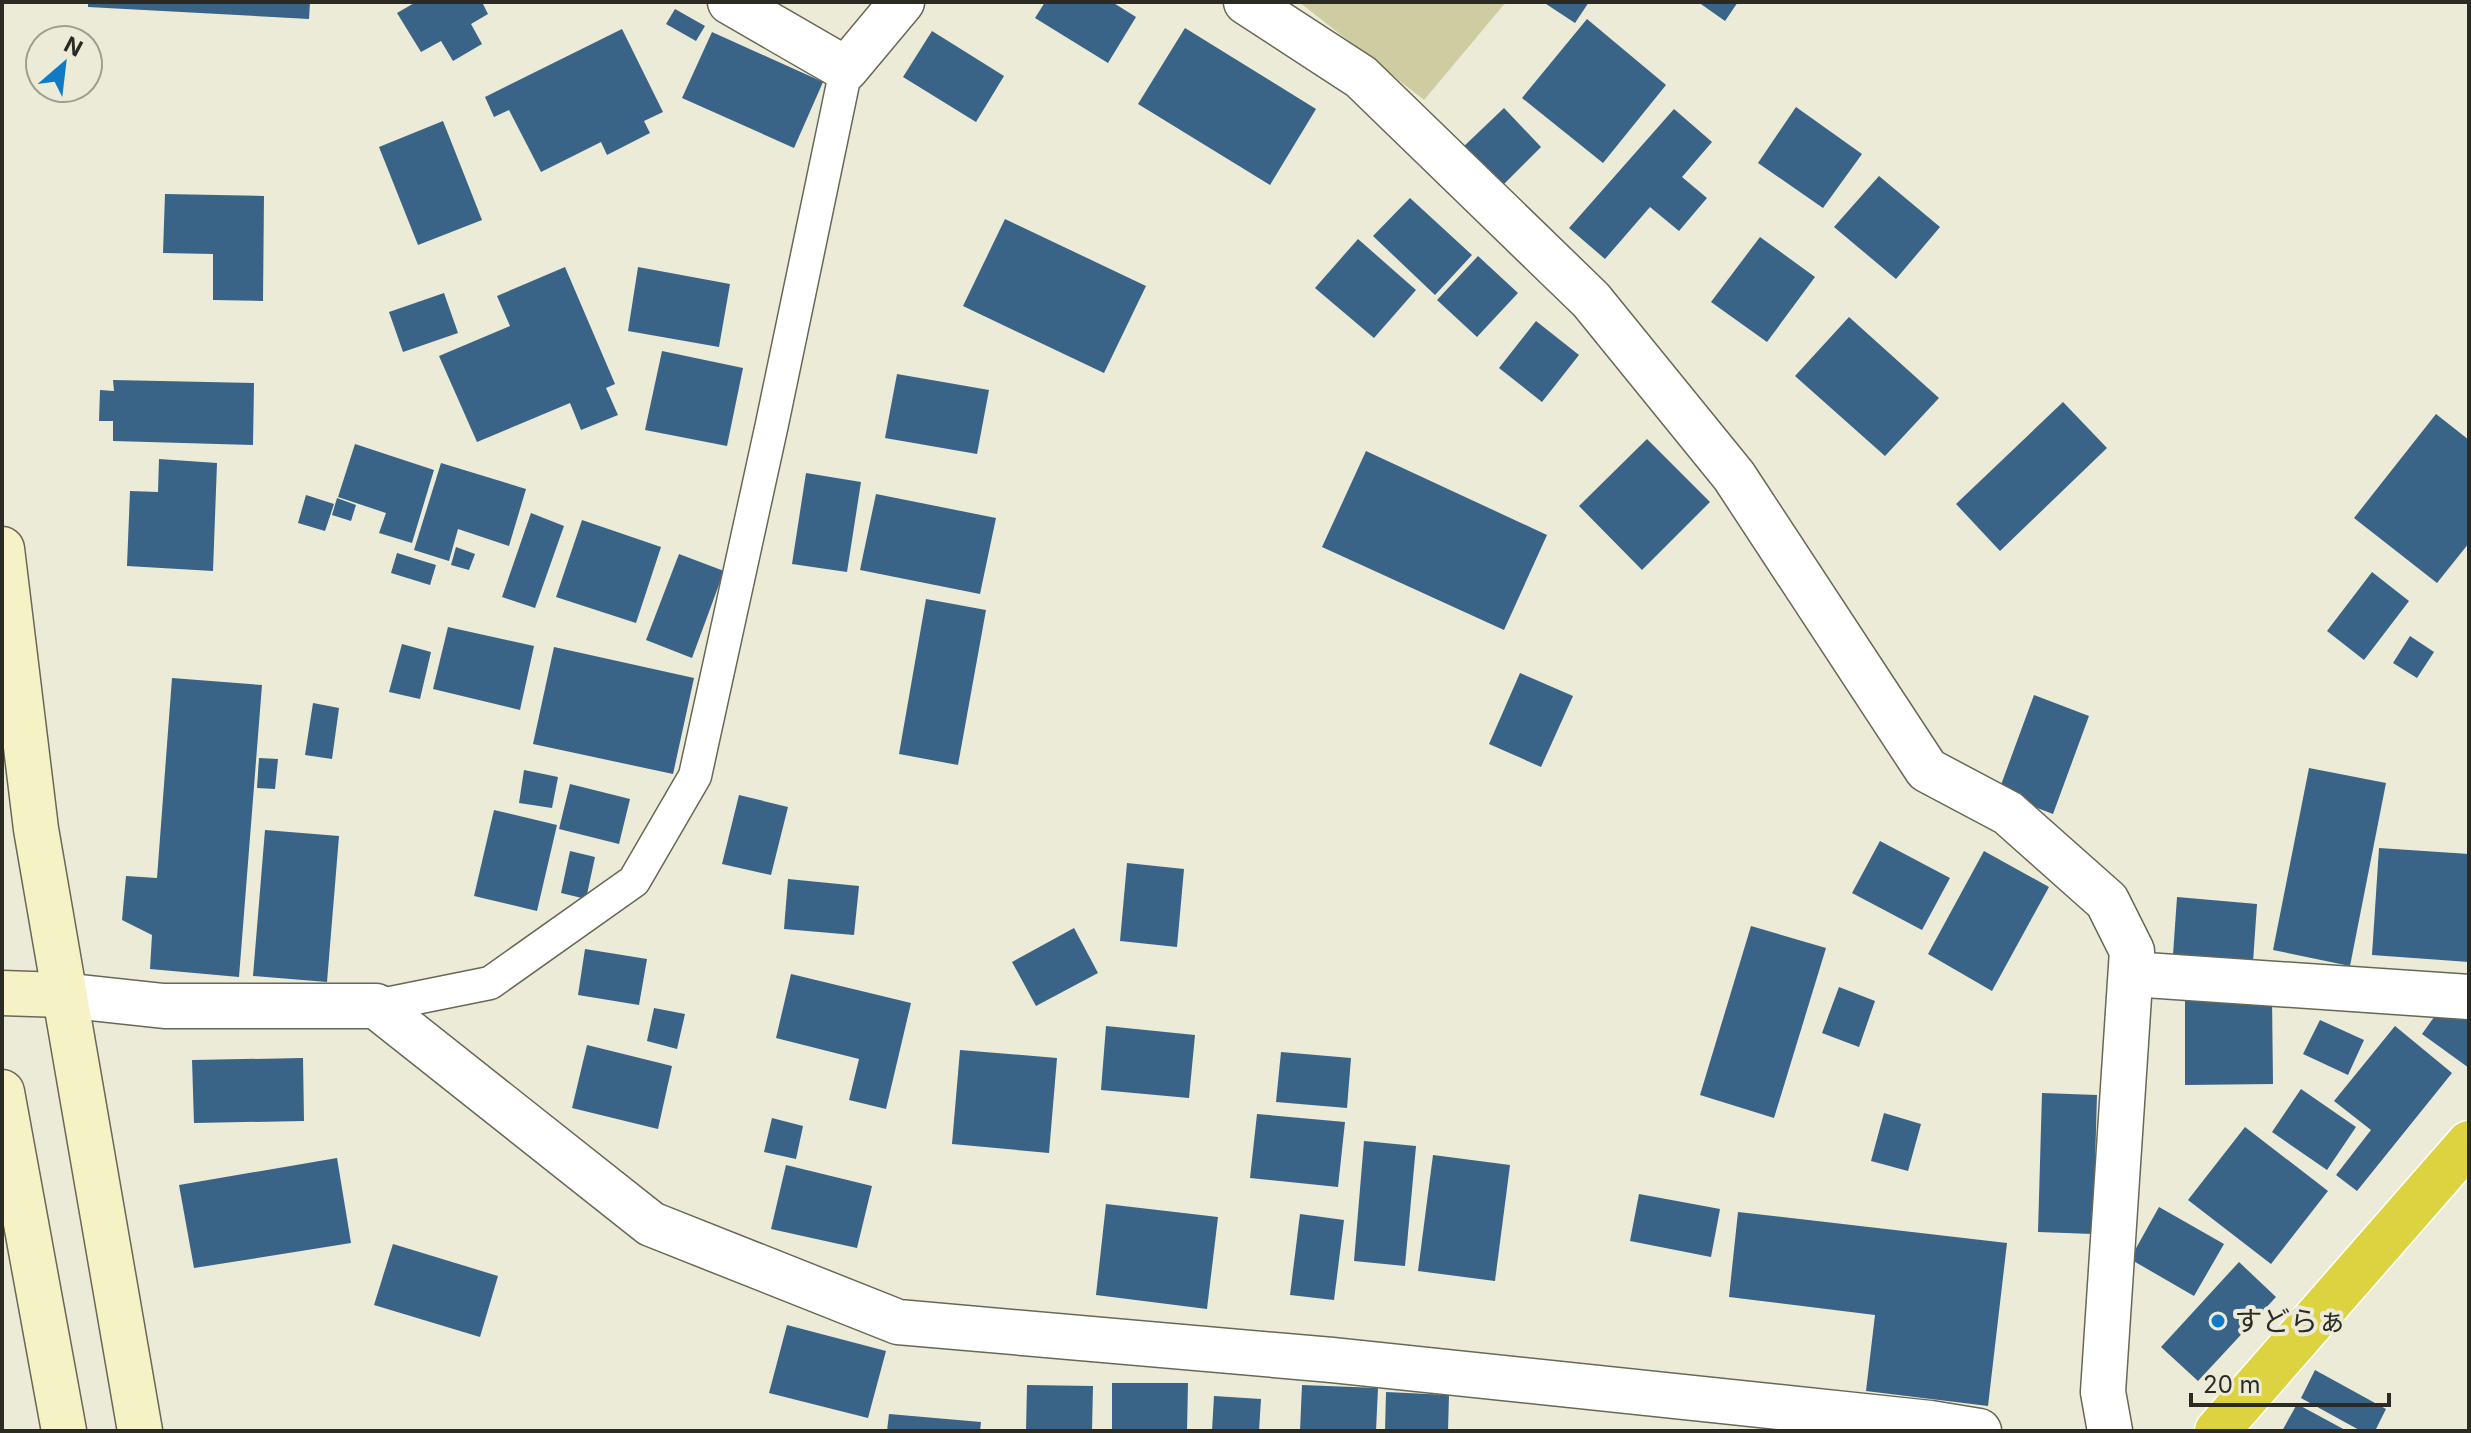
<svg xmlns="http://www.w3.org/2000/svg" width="2471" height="1433" font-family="Inter,'Noto Sans JP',sans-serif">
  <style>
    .green { fill: #cecca1 }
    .building { fill: #3a6388 }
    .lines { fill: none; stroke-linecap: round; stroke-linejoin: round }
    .lane-casing { stroke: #686856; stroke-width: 35 }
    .street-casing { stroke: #686856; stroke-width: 47 }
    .secondary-casing { stroke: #686856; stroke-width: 47 }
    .highway-casing { stroke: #fff; stroke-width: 47 }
    .lane { stroke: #fff; stroke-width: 32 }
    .street { stroke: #fff; stroke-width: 44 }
    .secondary { stroke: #f5f2c6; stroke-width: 44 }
    .highway { stroke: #ddd340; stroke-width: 44 }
    .poi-dot { fill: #0f7bc6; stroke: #ecebd7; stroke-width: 3 }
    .labels { text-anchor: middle; stroke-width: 8; stroke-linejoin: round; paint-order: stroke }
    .poi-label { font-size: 28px; fill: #2b2b23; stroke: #ecebd7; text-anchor: start }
  </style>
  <rect width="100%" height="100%" fill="#ecebd7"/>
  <!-- green -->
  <path class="green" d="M1299 2H1506L1424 100Z"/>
  <!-- building -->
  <g class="building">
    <path d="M88 2H310L309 19 88 7Z"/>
    <path d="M416 2H482L488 14 471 24 482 44 453 61 441 41 421 52 397 13Z"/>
    <path d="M1045 2H1112L1136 17 1108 63 1035 18Z"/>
    <path d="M1543 2H1589L1575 23Z"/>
    <path d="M1698 2H1738L1725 21Z"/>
    <path d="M675 9 705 26 696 41 666 24Z"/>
    <path d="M1587 19 1666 85 1603 163 1522 98Z"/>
    <path d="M1185 28 1316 109 1270 185 1138 104Z"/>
    <path d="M622 29 663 112 644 121 650 133 607 155 601 142 541 172 509 110 494 117 485 97Z"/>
    <path d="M932 31 1004 76 976 122 903 77Z"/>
    <path d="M712 32 823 82 794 148 682 98Z"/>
    <path d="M1796 107 1862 154 1823 208 1758 163Z"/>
    <path d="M1504 108 1541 147 1499 189 1460 150Z"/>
    <path d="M1674 109 1712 142 1682 177 1707 198 1679 231 1650 207 1605 259 1569 228Z"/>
    <path d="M443 121 482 220 418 245 379 147Z"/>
    <path d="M1879 176 1940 227 1896 279 1834 227Z"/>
    <path d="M165 194 264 196 263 301 213 300V254L163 253Z"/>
    <path d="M1410 198 1472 255 1435 295 1373 236Z"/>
    <path d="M1005 219 1146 286 1104 373 963 306Z"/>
    <path d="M1760 237 1815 277 1767 342 1711 302Z"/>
    <path d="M1358 239 1416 290 1374 338 1315 288Z"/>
    <path d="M1478 256 1518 293 1477 337 1437 300Z"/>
    <path d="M565 267 615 384 606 388 618 415 581 430 570 403 477 442 439 356 510 326 497 296Z"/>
    <path d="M638 267 730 284 719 347 628 331Z"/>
    <path d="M444 293 458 333 403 352 389 312Z"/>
    <path d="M1849 317 1939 398 1885 456 1795 376Z"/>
    <path d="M1536 321 1579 355 1542 402 1499 368Z"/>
    <path d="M662 351 743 368 727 446 645 430Z"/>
    <path d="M897 374 989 390 977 454 885 438Z"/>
    <path d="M113 380 254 383 253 445 113 441V421H99L100 390 114 391Z"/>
    <path d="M2063 402 2107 448 2000 551 1956 504Z"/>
    <path d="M2436 414 2469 440V543L2437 583 2354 518Z"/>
    <path d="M1647 439 1710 502 1642 570 1579 506Z"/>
    <path d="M355 444 434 470 412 543 379 533 386 513 338 497Z"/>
    <path d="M1366 451 1547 535 1504 630 1322 547Z"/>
    <path d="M159 459 217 463 213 571 127 566 130 491 158 492Z"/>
    <path d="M441 463 526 489 509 546 458 529 449 561 414 550Z"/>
    <path d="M806 473 861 482 847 572 792 564Z"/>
    <path d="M876 494 996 518 980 594 860 570Z"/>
    <path d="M306 495 334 504 325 531 298 523Z"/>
    <path d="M337 498 356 505 351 521 332 515Z"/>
    <path d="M531 513 564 526 535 608 502 597Z"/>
    <path d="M582 520 661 547 636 623 556 597Z"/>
    <path d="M456 547 475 554 469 570 451 565Z"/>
    <path d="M397 553 436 565 430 585 391 573Z"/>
    <path d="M679 554 724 571 692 658 646 640Z"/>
    <path d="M2372 572 2409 601 2364 660 2327 631Z"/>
    <path d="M926 599 986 610 958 765 899 754Z"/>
    <path d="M448 627 534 646 520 710 433 689Z"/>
    <path d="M2410 636 2434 652 2417 678 2393 663Z"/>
    <path d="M402 644 431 652 420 699 389 692Z"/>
    <path d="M554 647 694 678 673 774 533 744Z"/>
    <path d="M1520 673 1573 696 1541 767 1489 744Z"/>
    <path d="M172 678 262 685 239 977 150 969 152 935 122 920 126 876 157 878Z"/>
    <path d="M2034 695 2089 716 2053 814 1998 793Z"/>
    <path d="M313 703 339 708 332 759 305 755Z"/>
    <path d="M259 758 278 759 275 789 257 788Z"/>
    <path d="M2309 768 2386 783 2350 966 2273 950Z"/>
    <path d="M524 770 558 777 552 808 519 803Z"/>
    <path d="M570 784 630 799 619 844 559 829Z"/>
    <path d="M739 795 788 807 771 875 722 864Z"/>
    <path d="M494 810 557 825 537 911 474 896Z"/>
    <path d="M265 830 339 836 327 982 253 976Z"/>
    <path d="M1880 841 1950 878 1922 930 1852 893Z"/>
    <path d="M2379 848 2469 854V962L2372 955Z"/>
    <path d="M570 851 595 857 586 899 561 893Z"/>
    <path d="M1984 851 2049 887 1992 991 1928 954Z"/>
    <path d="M1127 863 1184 869 1177 947 1120 941Z"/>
    <path d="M788 879 859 886 854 935 784 929Z"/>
    <path d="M2177 897 2257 904 2253 962 2173 955Z"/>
    <path d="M1751 926 1826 948 1774 1118 1700 1095Z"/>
    <path d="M1074 928 1098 973 1036 1006 1012 962Z"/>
    <path d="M585 949 647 959 639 1005 578 995Z"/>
    <path d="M791 974 911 1003 886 1109 849 1100 859 1059 776 1038Z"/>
    <path d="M1839 987 1875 1001 1859 1047 1822 1033Z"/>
    <path d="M2449 996 2469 1010V1068L2422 1034Z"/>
    <path d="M2272 997 2273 1084 2185 1085V998Z"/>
    <path d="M654 1008 685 1014 677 1049 647 1041Z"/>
    <path d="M2320 1020 2364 1040 2348 1075 2303 1054Z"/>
    <path d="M1106 1026 1195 1035 1189 1098 1101 1090Z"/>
    <path d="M2395 1026 2452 1073 2357 1191 2336 1175 2371 1130 2334 1101Z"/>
    <path d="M587 1045 672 1066 658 1129 572 1108Z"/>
    <path d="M960 1050 1057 1058 1049 1153 952 1144Z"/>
    <path d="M1281 1052 1351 1058 1347 1108 1276 1102Z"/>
    <path d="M303 1058 304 1121 194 1123 192 1060Z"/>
    <path d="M2301 1089 2356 1127 2327 1170 2272 1132Z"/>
    <path d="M2042 1093 2097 1095 2093 1234 2038 1232Z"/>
    <path d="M1884 1113 1921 1124 1908 1171 1871 1161Z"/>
    <path d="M1257 1114 1345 1122 1338 1187 1250 1178Z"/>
    <path d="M772 1118 803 1126 796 1159 764 1152Z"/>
    <path d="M2245 1127 2328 1191 2271 1264 2188 1200Z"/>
    <path d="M1364 1141 1416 1146 1405 1266 1354 1261Z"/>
    <path d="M1433 1155 1510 1165 1495 1281 1418 1271Z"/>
    <path d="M337 1158 351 1243 194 1268 179 1185Z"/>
    <path d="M786 1165 872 1186 857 1248 771 1229Z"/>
    <path d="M1639 1194 1720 1209 1711 1257 1630 1241Z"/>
    <path d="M1106 1204 1218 1217 1207 1309 1096 1295Z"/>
    <path d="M2159 1207 2224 1244 2194 1296 2130 1259Z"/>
    <path d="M1738 1212 2007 1243 1988 1406 1866 1391 1875 1315 1729 1297Z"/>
    <path d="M1300 1214 1344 1220 1334 1300 1290 1295Z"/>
    <path d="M393 1244 498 1276 480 1337 374 1305Z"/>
    <path d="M2239 1262 2276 1297 2198 1381 2161 1347Z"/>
    <path d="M787 1325 886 1351 868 1418 769 1393Z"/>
    <path d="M2315 1370 2386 1409 2375 1431H2361L2301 1398Z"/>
    <path d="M1112 1383H1188L1187 1431H1112Z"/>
    <path d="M1027 1385 1093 1386 1092 1431H1026Z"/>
    <path d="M1302 1385 1378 1388 1376 1431H1300Z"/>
    <path d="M1386 1392 1449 1395 1448 1431H1385Z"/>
    <path d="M1214 1396 1261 1399 1259 1431H1212Z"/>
    <path d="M2297 1404 2347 1431H2282Z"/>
    <path d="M889 1414 981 1422 980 1431H887Z"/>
  </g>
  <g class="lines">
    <defs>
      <path id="lane" d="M376 1006 490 983 634 881 695 776 772 424 846 69"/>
      <g id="street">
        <path d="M730 2 846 69 902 2"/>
        <path d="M1246 2 1361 77 1591 300 1734 476 1927 770 2008 813 2107 901 2132 951 2103 1392 2110 1431"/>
        <path d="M2131 974 2469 997"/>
        <path d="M62 995 164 1006H376L651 1224 898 1322 1332 1360 1930 1423 1979 1431"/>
      </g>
      <g id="secondary">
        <path d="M2 549 36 829 140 1431"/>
        <path d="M2 993 62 995"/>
        <path d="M2 1092 64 1431"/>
      </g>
      <path id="highway" d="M2217 1431 2469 1143"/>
    </defs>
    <!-- lane casing -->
    <use href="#lane" class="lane-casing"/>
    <!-- street casing -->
    <use href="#street" class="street-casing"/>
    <!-- secondary casing -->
    <use href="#secondary" class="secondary-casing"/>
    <!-- highway casing -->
    <use href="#highway" class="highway-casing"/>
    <!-- lane -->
    <use href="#lane" class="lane"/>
    <!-- street -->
    <use href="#street" class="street"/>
    <!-- secondary -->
    <use href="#secondary" class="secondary"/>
    <!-- highway -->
    <use href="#highway" class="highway"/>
  </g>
  <!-- markers -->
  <circle class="poi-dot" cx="2218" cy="1321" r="8"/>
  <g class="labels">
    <!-- poi labels -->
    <g class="poi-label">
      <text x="2234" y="1331">すどらぁ</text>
    </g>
  </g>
  <!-- border -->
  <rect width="2471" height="1433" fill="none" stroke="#2b2b23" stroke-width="8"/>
  <!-- north arrow -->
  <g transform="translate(64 64) rotate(28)"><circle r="38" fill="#ecebd7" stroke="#9f9e8f" stroke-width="2"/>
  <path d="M0-6L14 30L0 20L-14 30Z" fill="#0f7bc6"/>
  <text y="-12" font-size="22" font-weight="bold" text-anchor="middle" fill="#2b2b23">N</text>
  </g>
  <!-- scale -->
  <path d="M2191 1393v12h198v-12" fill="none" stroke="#2b2b23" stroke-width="4"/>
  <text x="2203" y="1393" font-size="24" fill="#2b2b23" stroke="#ecebd7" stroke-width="6" paint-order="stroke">20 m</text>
</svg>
